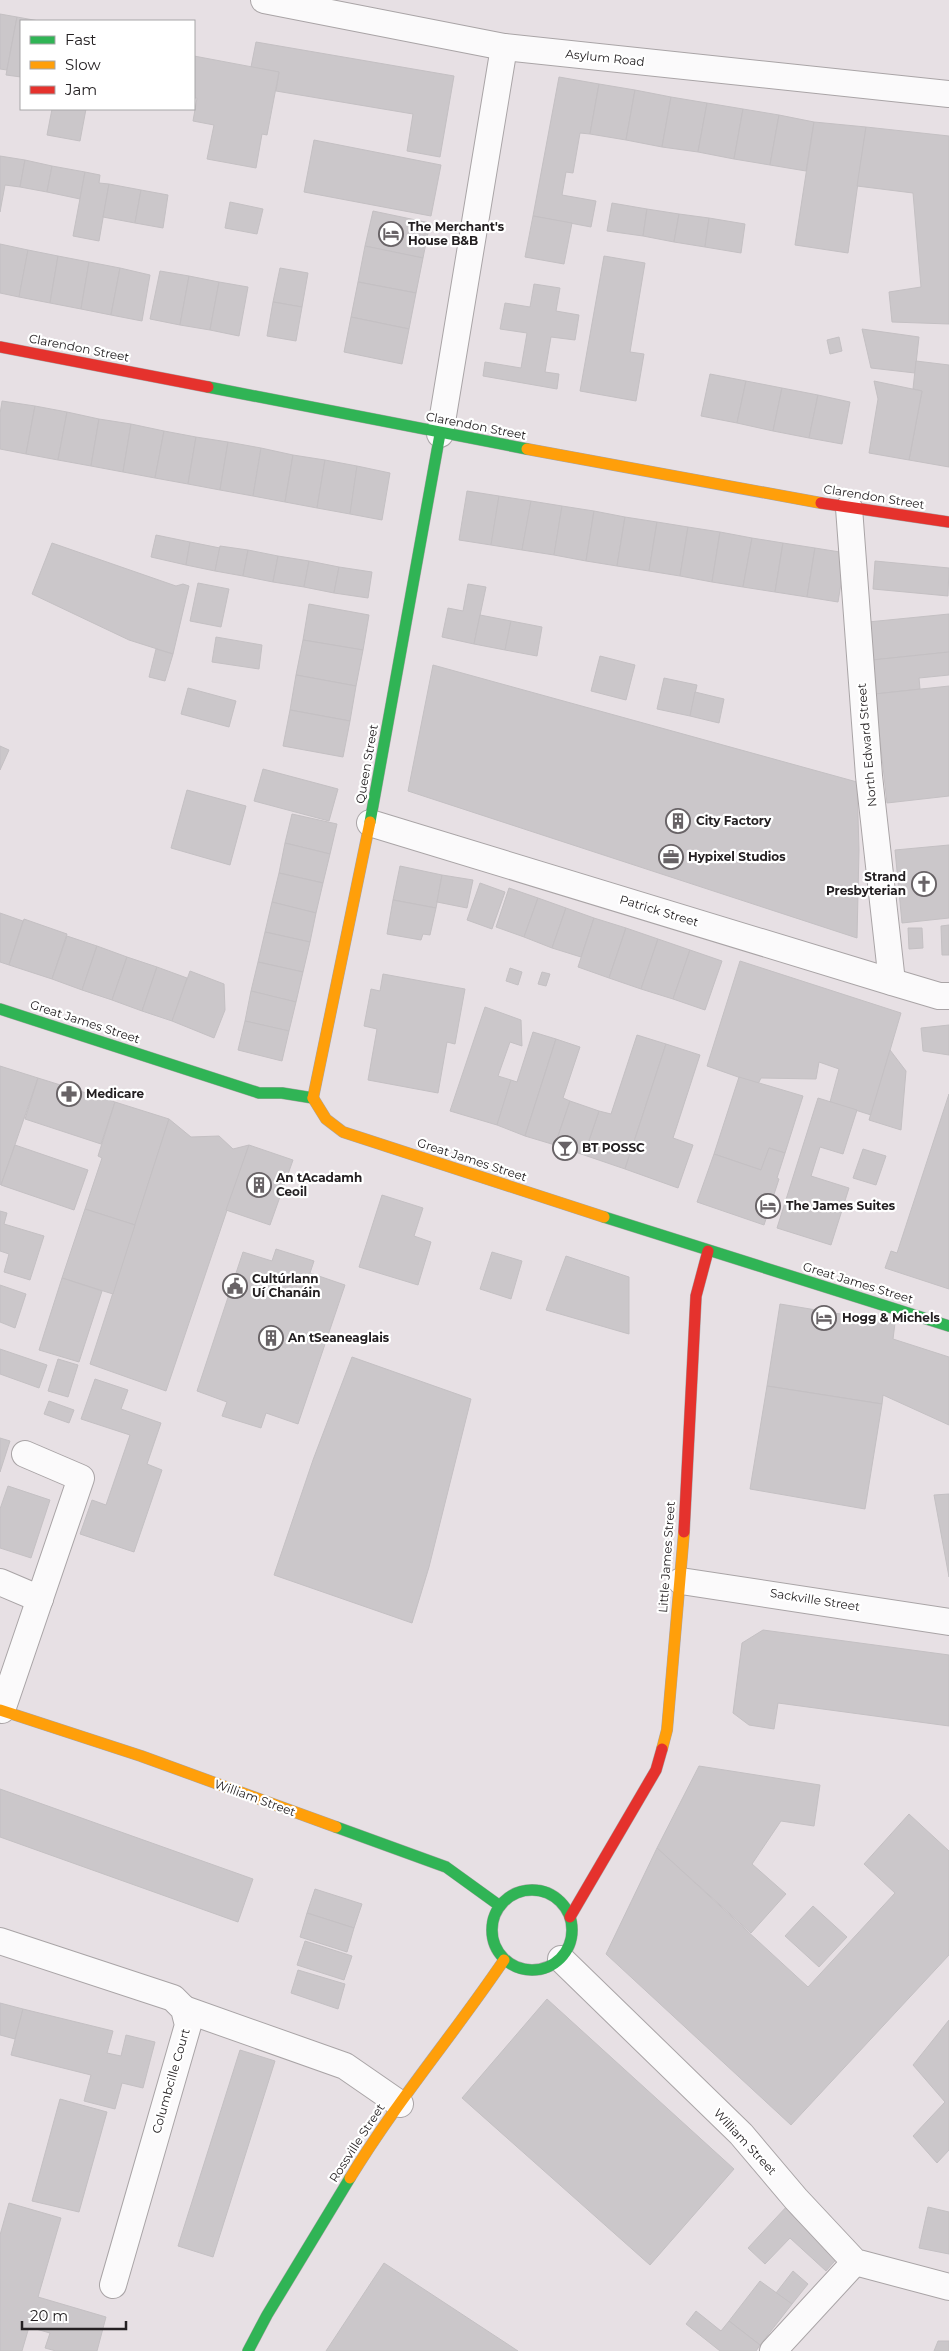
<svg xmlns="http://www.w3.org/2000/svg" width="949" height="2351" font-family="Montserrat,sans-serif">
  <style>
    .building { fill: #cbc7ca; stroke: #c4c0c3 }
    .lines { fill: none; stroke-linecap: round; stroke-linejoin: round }
    .street-casing { stroke: #a9a4a6; stroke-width: 28 }
    .fast-casing { stroke: #a9a4a6; stroke-width: 12 }
    .slow-casing { stroke: #a9a4a6; stroke-width: 12 }
    .jam-casing { stroke: #a9a4a6; stroke-width: 12 }
    .street { stroke: #fbfafb; stroke-width: 26 }
    .fast { stroke: #30b455; stroke-width: 11 }
    .slow { stroke: #ff9f0a; stroke-width: 11 }
    .jam { stroke: #e5322d; stroke-width: 11 }
    .labels { text-anchor: middle; stroke-width: 4.5; stroke-linejoin: round; paint-order: stroke }
    .street-label { font-size: 12px; fill: #242022; stroke: #fff }
    .poi-label { font-size: 12px; font-weight: bold; fill: #242022; stroke: #fff; text-anchor: start }
  </style>
  <rect width="100%" height="100%" fill="#e7e0e4"/>
  <!-- building -->
  <g class="building">
    <path d="M0 14 17 17 7 70 0 69Z"/>
    <path d="M17 17 39 21H21V77L6 75Z"/>
    <path d="M256 42 454 76 440 157 407 151 413 114 276 91 279 72 251 67Z"/>
    <path d="M194 56 279 72 267 135 262 134 256 168 207 159 214 125 193 121 197 98H194Z"/>
    <path d="M559 77 599 84 590 134 580 133 573 173 566 172 562 195 596 201 591 227 533 216Z"/>
    <path d="M599 84 635 90 626 140 590 134Z"/>
    <path d="M635 90 671 97 662 147 626 140Z"/>
    <path d="M671 97 707 103 698 152 662 147Z"/>
    <path d="M707 103 743 109 734 159 698 152Z"/>
    <path d="M52 109H86L80 141 47 135Z"/>
    <path d="M743 109 779 115 770 165 734 159Z"/>
    <path d="M779 115 814 122 806 171 770 165Z"/>
    <path d="M814 122 866 127 848 253 795 245Z"/>
    <path d="M866 127 949 136V324L892 322 889 292 921 287 913 193 857 186Z"/>
    <path d="M314 140 441 165 431 216 304 192Z"/>
    <path d="M0 156 25 160 20 187 5 185 0 212Z"/>
    <path d="M25 160 52 166 47 192 20 187Z"/>
    <path d="M52 166 85 172 80 199 47 192Z"/>
    <path d="M85 172 100 175 99 183 109 184 99 241 73 236Z"/>
    <path d="M109 184 141 190 135 223 103 217Z"/>
    <path d="M141 190 168 195 163 228 135 223Z"/>
    <path d="M230 202 263 209 257 234 225 228Z"/>
    <path d="M612 203 647 209 643 236 607 231Z"/>
    <path d="M647 209 679 214 674 242 643 236Z"/>
    <path d="M373 211 430 223 423 258 365 246Z"/>
    <path d="M679 214 709 218 705 247 674 242Z"/>
    <path d="M533 216 572 223 564 264 525 257Z"/>
    <path d="M709 218 745 224 741 253 705 247Z"/>
    <path d="M0 244 28 250 19 297 0 293Z"/>
    <path d="M365 246 423 258 416 293 358 282Z"/>
    <path d="M28 250 58 256 50 303 19 297Z"/>
    <path d="M58 256 89 262 81 309 50 303Z"/>
    <path d="M604 256 645 263 630 352 644 354 636 401 580 391Z"/>
    <path d="M89 262 120 268 111 315 81 309Z"/>
    <path d="M120 268 150 275 142 321 111 315Z"/>
    <path d="M280 268 308 273 302 307 273 302Z"/>
    <path d="M160 271 189 276 180 325 150 319Z"/>
    <path d="M189 276 219 282 210 330 180 325Z"/>
    <path d="M219 282 248 287 239 336 210 330Z"/>
    <path d="M358 282 416 293 409 329 351 317Z"/>
    <path d="M534 284 560 288 556 311 579 315 575 340 551 337 545 372 559 374 557 389 483 376 485 362 521 368 527 333 500 329 505 303 530 307Z"/>
    <path d="M273 302 302 307 296 341 267 336Z"/>
    <path d="M351 317 409 329 402 364 344 352Z"/>
    <path d="M862 329 919 337 915 373 871 368Z"/>
    <path d="M839 337 842 351 830 354 827 340Z"/>
    <path d="M916 361 949 365V467L909 460 922 391 913 389Z"/>
    <path d="M710 374 746 381 737 423 701 416Z"/>
    <path d="M746 381 782 388 773 431 737 423Z"/>
    <path d="M874 381 922 391 909 460 869 453 878 399Z"/>
    <path d="M782 388 818 395 809 438 773 431Z"/>
    <path d="M818 395 850 402 842 444 809 438Z"/>
    <path d="M2 401 35 406 26 454 0 449V414Z"/>
    <path d="M35 406 67 412 58 460 26 454Z"/>
    <path d="M67 412 99 419 91 466 58 460Z"/>
    <path d="M99 419 131 424 123 472 91 466Z"/>
    <path d="M131 424 164 431 155 478 123 472Z"/>
    <path d="M164 431 196 437 188 484 155 478Z"/>
    <path d="M196 437 228 442 220 490 188 484Z"/>
    <path d="M228 442 261 448 253 496 220 490Z"/>
    <path d="M261 448 293 455 285 502 253 496Z"/>
    <path d="M293 455 325 460 317 508 285 502Z"/>
    <path d="M325 460 357 466 350 514 317 508Z"/>
    <path d="M357 466 390 473 382 520 350 514Z"/>
    <path d="M467 491 499 496 491 545 459 540Z"/>
    <path d="M499 496 531 501 522 550 491 545Z"/>
    <path d="M531 501 562 506 554 555 522 550Z"/>
    <path d="M562 506 594 511 586 561 554 555Z"/>
    <path d="M594 511 625 517 617 566 586 561Z"/>
    <path d="M625 517 657 522 649 571 617 566Z"/>
    <path d="M657 522 688 527 680 576 649 571Z"/>
    <path d="M688 527 720 532 712 582 680 576Z"/>
    <path d="M720 532 752 538 743 587 712 582Z"/>
    <path d="M156 535 190 542 186 565 151 557Z"/>
    <path d="M752 538 783 543 775 592 743 587Z"/>
    <path d="M190 542 220 548 215 571 186 565Z"/>
    <path d="M52 543 176 586 183 584 189 586 173 654 129 640 32 594Z"/>
    <path d="M783 543 815 548 807 597 775 592Z"/>
    <path d="M220 546 248 550 243 576 215 571Z"/>
    <path d="M815 548 846 553 838 602 807 597Z"/>
    <path d="M248 550 278 556 273 582 243 576Z"/>
    <path d="M278 556 309 561 304 587 273 582Z"/>
    <path d="M309 561 339 567 334 593 304 587Z"/>
    <path d="M875 561 949 568 948 596 873 589Z"/>
    <path d="M339 567 372 572 368 598 334 593Z"/>
    <path d="M198 583 229 589 221 627 190 621Z"/>
    <path d="M468 584 486 587 474 644 442 637 448 608 463 611Z"/>
    <path d="M309 604 369 615 363 650 303 640Z"/>
    <path d="M949 614V652L872 660 868 622Z"/>
    <path d="M480 615 511 621 505 650 474 644Z"/>
    <path d="M511 621 542 627 537 656 505 650Z"/>
    <path d="M216 637 262 645 259 669 212 662Z"/>
    <path d="M303 640 363 650 356 686 296 675Z"/>
    <path d="M156 649 173 654 165 681 149 677Z"/>
    <path d="M949 652V675L919 678 920 689 875 694 872 660Z"/>
    <path d="M600 656 635 665 626 700 591 691Z"/>
    <path d="M433 665 857 782 859 850 857 938 408 791Z"/>
    <path d="M296 675 356 686 350 721 290 710Z"/>
    <path d="M664 678 697 685 690 716 657 709Z"/>
    <path d="M949 686V796L887 803 875 694Z"/>
    <path d="M188 688 236 701 229 727 181 714Z"/>
    <path d="M695 692 724 699 719 723 690 716Z"/>
    <path d="M290 710 350 721 343 757 283 746Z"/>
    <path d="M0 746 9 750 0 770Z"/>
    <path d="M263 769 338 789 329 821 254 801Z"/>
    <path d="M187 790 246 806 230 865 171 848Z"/>
    <path d="M292 814 337 824 330 854 285 843Z"/>
    <path d="M285 843 330 854 323 883 279 873Z"/>
    <path d="M949 845V918L902 923 895 850Z"/>
    <path d="M400 866 442 875 436 908 393 900Z"/>
    <path d="M279 873 323 883 316 913 272 902Z"/>
    <path d="M442 875 473 880 467 908 437 902Z"/>
    <path d="M480 883 505 892 492 929 467 920Z"/>
    <path d="M509 888 538 898 524 937 496 927Z"/>
    <path d="M538 898 566 908 552 948 524 937Z"/>
    <path d="M393 900 436 908 430 935 423 934 421 940 387 934Z"/>
    <path d="M272 902 316 913 310 942 265 932Z"/>
    <path d="M566 908 594 918 581 957 552 948Z"/>
    <path d="M0 913 23 921 9 965 0 962Z"/>
    <path d="M594 918 626 928 609 978 578 967Z"/>
    <path d="M24 919 67 934 52 979 9 965Z"/>
    <path d="M949 925V955H942L941 926Z"/>
    <path d="M626 928 658 939 641 989 609 978Z"/>
    <path d="M908 928H922L923 948 909 949Z"/>
    <path d="M265 932 310 942 303 972 258 962Z"/>
    <path d="M67 936 97 946 82 990 52 979Z"/>
    <path d="M658 939 690 950 673 999 641 989Z"/>
    <path d="M97 946 127 957 112 1000 82 990Z"/>
    <path d="M690 950 722 961 705 1010 673 999Z"/>
    <path d="M127 957 157 967 142 1011 112 1000Z"/>
    <path d="M740 961 901 1013 871 1115 830 1102 839 1069 819 1062 816 1079 761 1078 758 1084 707 1066Z"/>
    <path d="M258 962 303 972 296 1002 251 991Z"/>
    <path d="M157 967 187 978 172 1021 142 1011Z"/>
    <path d="M510 968 522 972 518 985 506 981Z"/>
    <path d="M190 971 224 984 225 1010 214 1038 172 1021Z"/>
    <path d="M542 972 550 974 546 986 538 984Z"/>
    <path d="M383 974 465 989 455 1044 447 1042 438 1093 368 1080 377 1029 364 1026 371 989 380 991Z"/>
    <path d="M251 991 296 1002 289 1031 245 1021Z"/>
    <path d="M485 1007 521 1020 522 1046 510 1042 498 1076 511 1080 497 1125 450 1111Z"/>
    <path d="M245 1021 289 1031 282 1061 238 1050Z"/>
    <path d="M949 1025V1055L923 1051 921 1028Z"/>
    <path d="M533 1032 556 1039 525 1136 497 1125 511 1080 517 1082Z"/>
    <path d="M637 1035 666 1044 625 1169 584 1155 599 1111 611 1114Z"/>
    <path d="M556 1039 580 1047 563 1098 570 1101 555 1145 525 1136Z"/>
    <path d="M666 1044 700 1055 673 1138 693 1145 678 1188 625 1169Z"/>
    <path d="M890 1050 906 1071 901 1130 869 1120Z"/>
    <path d="M0 1066 38 1078 1 1185 0 1184Z"/>
    <path d="M739 1077 803 1096 785 1153 769 1148 761 1170 714 1154Z"/>
    <path d="M38 1078 115 1102 101 1144 25 1119Z"/>
    <path d="M949 1094V1289L885 1268 891 1251 897 1253Z"/>
    <path d="M818 1098 857 1110 843 1154 820 1147 811 1176 849 1188 831 1245 777 1228Z"/>
    <path d="M570 1101 599 1111 584 1155 555 1145Z"/>
    <path d="M115 1102 169 1119 135 1225 85 1209 102 1158 98 1156Z"/>
    <path d="M169 1119 191 1137 219 1136 233 1149 249 1145 166 1391 90 1364Z"/>
    <path d="M15 1145 88 1170 74 1210 1 1185Z"/>
    <path d="M249 1145 293 1160 270 1225 226 1210Z"/>
    <path d="M769 1148 785 1153 777 1178 779 1179 764 1225 697 1202 714 1154 761 1170Z"/>
    <path d="M863 1149 886 1156 876 1185 853 1178Z"/>
    <path d="M382 1195 423 1208 414 1236 431 1242 418 1285 359 1267Z"/>
    <path d="M85 1209 135 1225 113 1294 62 1278Z"/>
    <path d="M0 1211 7 1213 4 1224 44 1236 30 1280 4 1272 9 1254 0 1251Z"/>
    <path d="M276 1249 314 1261 310 1273 345 1285 298 1424 266 1413 261 1428 222 1416 227 1402 197 1391 243 1252 272 1261Z"/>
    <path d="M492 1252 522 1261 511 1299 480 1289Z"/>
    <path d="M566 1256 629 1277V1334L546 1310Z"/>
    <path d="M62 1278 102 1291 79 1362 39 1350Z"/>
    <path d="M0 1285 26 1294 15 1328 0 1322Z"/>
    <path d="M780 1304 895 1323 893 1339 949 1357V1425L883 1395 882 1404 767 1386Z"/>
    <path d="M0 1349 47 1365 39 1388 0 1374Z"/>
    <path d="M352 1357 471 1399 429 1567 412 1623 274 1575 313 1460Z"/>
    <path d="M58 1359 78 1365 68 1397 48 1391Z"/>
    <path d="M95 1379 128 1390 121 1409 161 1423 147 1464 162 1470 134 1552 80 1534 92 1500 106 1505 130 1435 81 1419Z"/>
    <path d="M767 1386 882 1404 865 1509 750 1489Z"/>
    <path d="M49 1401 74 1410 69 1423 44 1414Z"/>
    <path d="M0 1438 10 1441 0 1472Z"/>
    <path d="M8 1486 50 1500 31 1558 0 1548V1509Z"/>
    <path d="M949 1494V1577L934 1495Z"/>
    <path d="M763 1630 949 1655V1726L778 1703 774 1729 749 1725 733 1713 742 1643Z"/>
    <path d="M699 1766 820 1785 814 1826 781 1821 752 1864 786 1894 751 1933 657 1848Z"/>
    <path d="M0 1789 253 1879 238 1922 0 1837Z"/>
    <path d="M909 1814 949 1851V1955L791 2125 606 1954 657 1848 808 1987 895 1893 864 1864Z"/>
    <path d="M315 1889 362 1904 354 1928 307 1913Z"/>
    <path d="M813 1906 847 1937 819 1967 785 1936Z"/>
    <path d="M307 1913 354 1928 347 1952 300 1937Z"/>
    <path d="M305 1941 352 1956 344 1980 297 1965Z"/>
    <path d="M298 1970 345 1984 338 2009 291 1993Z"/>
    <path d="M547 1999 734 2169 650 2265 462 2098Z"/>
    <path d="M0 2003 23 2009 15 2039 0 2035Z"/>
    <path d="M23 2009 113 2031 107 2053 121 2056 126 2035 155 2042 143 2088 122 2083 115 2109 84 2101 91 2075 11 2055Z"/>
    <path d="M949 2020V2150L937 2163 913 2136 945 2102 913 2065Z"/>
    <path d="M240 2050 275 2061 213 2257 178 2246Z"/>
    <path d="M60 2099 107 2112 79 2212 32 2201Z"/>
    <path d="M9 2203 61 2218 38 2297 106 2317 97 2351H56L45 2348 50 2333 29 2327 22 2351H0V2235Z"/>
    <path d="M788 2205 841 2254 826 2271 790 2238 765 2264 748 2248Z"/>
    <path d="M928 2207 949 2212V2254L919 2248Z"/>
    <path d="M384 2263 518 2351H326Z"/>
    <path d="M793 2271 808 2284 792 2304 776 2293Z"/>
    <path d="M760 2281 792 2304 760 2345 729 2321Z"/>
    <path d="M696 2311 721 2331 729 2321 760 2345 756 2351H720L686 2324Z"/>
    <path d="M938 2341H949V2351H934Z"/>
  </g>
  <g class="lines">
    <defs>
      <g id="street">
        <path d="M264 0 504 47 949 94"/>
        <path d="M440 434 504 47"/>
        <path d="M849 508 869 776 892 982"/>
        <path d="M370 823 892 982 939 996H949"/>
        <path d="M681 1581 949 1622"/>
        <path d="M0 1582 40 1599"/>
        <path d="M2 1710 81 1478 25 1454"/>
        <path d="M0 1941 173 1998 184 2009 188 2025 113 2285"/>
        <path d="M561 1959 741 2134 796 2199 855 2262 949 2287"/>
        <path d="M184 2009 345 2066 400 2104"/>
        <path d="M773 2351 855 2262"/>
      </g>
      <g id="fast">
        <path d="M208 387 527 449"/>
        <path d="M370 822 440 434"/>
        <path d="M0 1009 259 1093H282L313 1098"/>
        <path d="M604 1217 949 1326"/>
        <path d="M336 1827 446 1867 500 1906"/>
        <circle cx="532" cy="1930" r="40"/>
        <path d="M248 2351 267 2315 350 2178"/>
      </g>
      <g id="slow">
        <path d="M527 449 821 503"/>
        <path d="M313 1098 326 1119 343 1132 604 1217"/>
        <path d="M313 1098 370 822"/>
        <path d="M0 1710 141 1756 336 1827"/>
        <path d="M662 1749 667 1730 684 1532"/>
        <path d="M350 2178C396 2102 454 2034 504 1960"/>
      </g>
      <g id="jam">
        <path d="M0 347 208 387"/>
        <path d="M821 503 949 522"/>
        <path d="M684 1532 696 1296 708 1251"/>
        <path d="M570 1917 656 1770 662 1749"/>
      </g>
    </defs>
    <!-- street casing -->
    <use href="#street" class="street-casing"/>
    <!-- fast casing -->
    <use href="#fast" class="fast-casing"/>
    <!-- slow casing -->
    <use href="#slow" class="slow-casing"/>
    <!-- jam casing -->
    <use href="#jam" class="jam-casing"/>
    <!-- street -->
    <use href="#street" class="street"/>
    <!-- fast -->
    <use href="#fast" class="fast"/>
    <!-- slow -->
    <use href="#slow" class="slow"/>
    <!-- jam -->
    <use href="#jam" class="jam"/>
  </g>
  <!-- icons -->
  <defs>
    <symbol id="hotel-ring" viewBox="-11 -11 22 22"><circle r="9.5" fill="#fff" stroke="#686366" stroke-width="1.5"/><path d="M-6-4.5h1.5V1H6V5H4.5V3h-9V5H-6ZM-4 0a1.8 1.8 0 1 1 3.6 0ZM.5 0V-2.5h3Q6-2.5 6 0Z" fill="#686366"/></symbol>
    <symbol id="building-ring" viewBox="-11 -11 22 22"><circle r="9.5" fill="#fff" stroke="#686366" stroke-width="1.5"/><path d="M-4-6H4V6H1V3H-1V6H-4ZM-2.5-4.3h1.7v1.8h-1.7ZM.8-4.3h1.7v1.8H.8ZM-2.5-1h1.7V.8h-1.7ZM.8-1h1.7V.8H.8Z" fill="#686366"/></symbol>
    <symbol id="office-ring" viewBox="-11 -11 22 22"><circle r="9.5" fill="#fff" stroke="#686366" stroke-width="1.5"/><path d="M-6-3h4V-5.5h4V-3h4V5H-6ZM-1-4.5V-3h2v-1.5ZM-6 0V1H6V0Z" fill="#686366"/></symbol>
    <symbol id="church-ring" viewBox="-11 -11 22 22"><circle r="9.5" fill="#fff" stroke="#686366" stroke-width="1.5"/><path d="M-1.2-6h2.4v3.5h3.3v2.4h-3.3V6h-2.4V-.1h-3.3v-2.4h3.3Z" fill="#686366"/></symbol>
    <symbol id="pharmacy-ring" viewBox="-11 -11 22 22"><circle r="9.5" fill="#fff" stroke="#686366" stroke-width="1.5"/><path d="M-2-6h4v4h4v4h-4v4h-4v-4h-4v-4h4Z" fill="#686366"/></symbol>
    <symbol id="bar-ring" viewBox="-11 -11 22 22"><circle r="9.5" fill="#fff" stroke="#686366" stroke-width="1.5"/><path d="M-6-5H6L.8 .8V4.5H3.5V6h-7V4.5H-.8V.8Z" fill="#686366"/></symbol>
    <symbol id="civic-ring" viewBox="-11 -11 22 22"><circle r="9.5" fill="#fff" stroke="#686366" stroke-width="1.5"/><path d="M-.6-6.5H3V-4.5H.6V-3L4-1V1h2V6H-6V1h2V-1L-.6-3ZM-1.2 2.5V6h2.4V2.5Z" fill="#686366"/></symbol>
  </defs>
  <g fill-rule="evenodd">
    <use href="#hotel-ring" x="377" y="220" width="28" height="28"/>
    <use href="#building-ring" x="664" y="807" width="28" height="28"/>
    <use href="#office-ring" x="657" y="843" width="28" height="28"/>
    <use href="#church-ring" x="910" y="870" width="28" height="28"/>
    <use href="#pharmacy-ring" x="55" y="1080" width="28" height="28"/>
    <use href="#bar-ring" x="551" y="1134" width="28" height="28"/>
    <use href="#building-ring" x="245" y="1171" width="28" height="28"/>
    <use href="#hotel-ring" x="754" y="1192" width="28" height="28"/>
    <use href="#civic-ring" x="221" y="1272" width="28" height="28"/>
    <use href="#hotel-ring" x="810" y="1304" width="28" height="28"/>
    <use href="#building-ring" x="257" y="1324" width="28" height="28"/>
  </g>
  <g class="labels">
    <!-- street labels -->
    <g class="street-label">
      <text transform="translate(605 58) rotate(6)" y="4">Asylum Road</text>
      <text transform="translate(79 348) rotate(11)" y="4">Clarendon Street</text>
      <text transform="translate(476 426) rotate(11)" y="4">Clarendon Street</text>
      <text transform="translate(874 497) rotate(9)" y="4">Clarendon Street</text>
      <text transform="translate(867 745) rotate(-95)" y="4">North Edward Street</text>
      <text transform="translate(367 764) rotate(-80)" y="4">Queen Street</text>
      <text transform="translate(659 911) rotate(17)" y="4">Patrick Street</text>
      <text transform="translate(85 1022) rotate(18)" y="4">Great James Street</text>
      <text transform="translate(472 1160) rotate(18)" y="4">Great James Street</text>
      <text transform="translate(858 1283) rotate(17)" y="4">Great James Street</text>
      <text transform="translate(667 1557) rotate(-86)" y="4">Little James Street</text>
      <text transform="translate(815 1600) rotate(9)" y="4">Sackville Street</text>
      <text transform="translate(255 1798) rotate(20)" y="4">William Street</text>
      <text transform="translate(171 2081) rotate(-74)" y="4">Columbcille Court</text>
      <text transform="translate(745 2142) rotate(47)" y="4">William Street</text>
      <text transform="translate(357 2143) rotate(-57)" y="4">Rossville Street</text>
    </g>
    <!-- poi labels -->
    <g class="poi-label">
      <text x="408" y="231">The Merchant's<tspan x="408" dy="14">House B&amp;B</tspan></text>
      <text x="696" y="825">City Factory</text>
      <text x="688" y="861">Hypixel Studios</text>
      <text x="906" y="881" text-anchor="end">Strand<tspan x="906" dy="14">Presbyterian</tspan></text>
      <text x="86" y="1098">Medicare</text>
      <text x="582" y="1152">BT POSSC</text>
      <text x="276" y="1182">An tAcadamh<tspan x="276" dy="14">Ceoil</tspan></text>
      <text x="786" y="1210">The James Suites</text>
      <text x="252" y="1283">Cultúrlann<tspan x="252" dy="14">Uí Chanáin</tspan></text>
      <text x="842" y="1322">Hogg &amp; Michels</text>
      <text x="288" y="1342">An tSeaneaglais</text>
    </g>
  </g>
  <!-- legend -->
  <rect x="20" y="20" width="175" height="90" fill="#ffffff" stroke="#a7a6a7"/>
  <rect x="30" y="36" width="25" height="8" fill="#30b455" stroke="#a7a6a7"/>
  <text x="65" y="45" font-size="15" fill="#242022">Fast</text>
  <rect x="30" y="61" width="25" height="8" fill="#ff9f0a" stroke="#a7a6a7"/>
  <text x="65" y="70" font-size="15" fill="#242022">Slow</text>
  <rect x="30" y="86" width="25" height="8" fill="#e5322d" stroke="#a7a6a7"/>
  <text x="65" y="95" font-size="15" fill="#242022">Jam</text>
  <!-- scale -->
  <path d="M22 2321v8h104v-8" fill="none" stroke="#242022" stroke-width="2.5"/>
  <text x="30" y="2321" font-size="15" fill="#242022" stroke="#ffffff" stroke-width="4" paint-order="stroke">20 m</text>
</svg>
